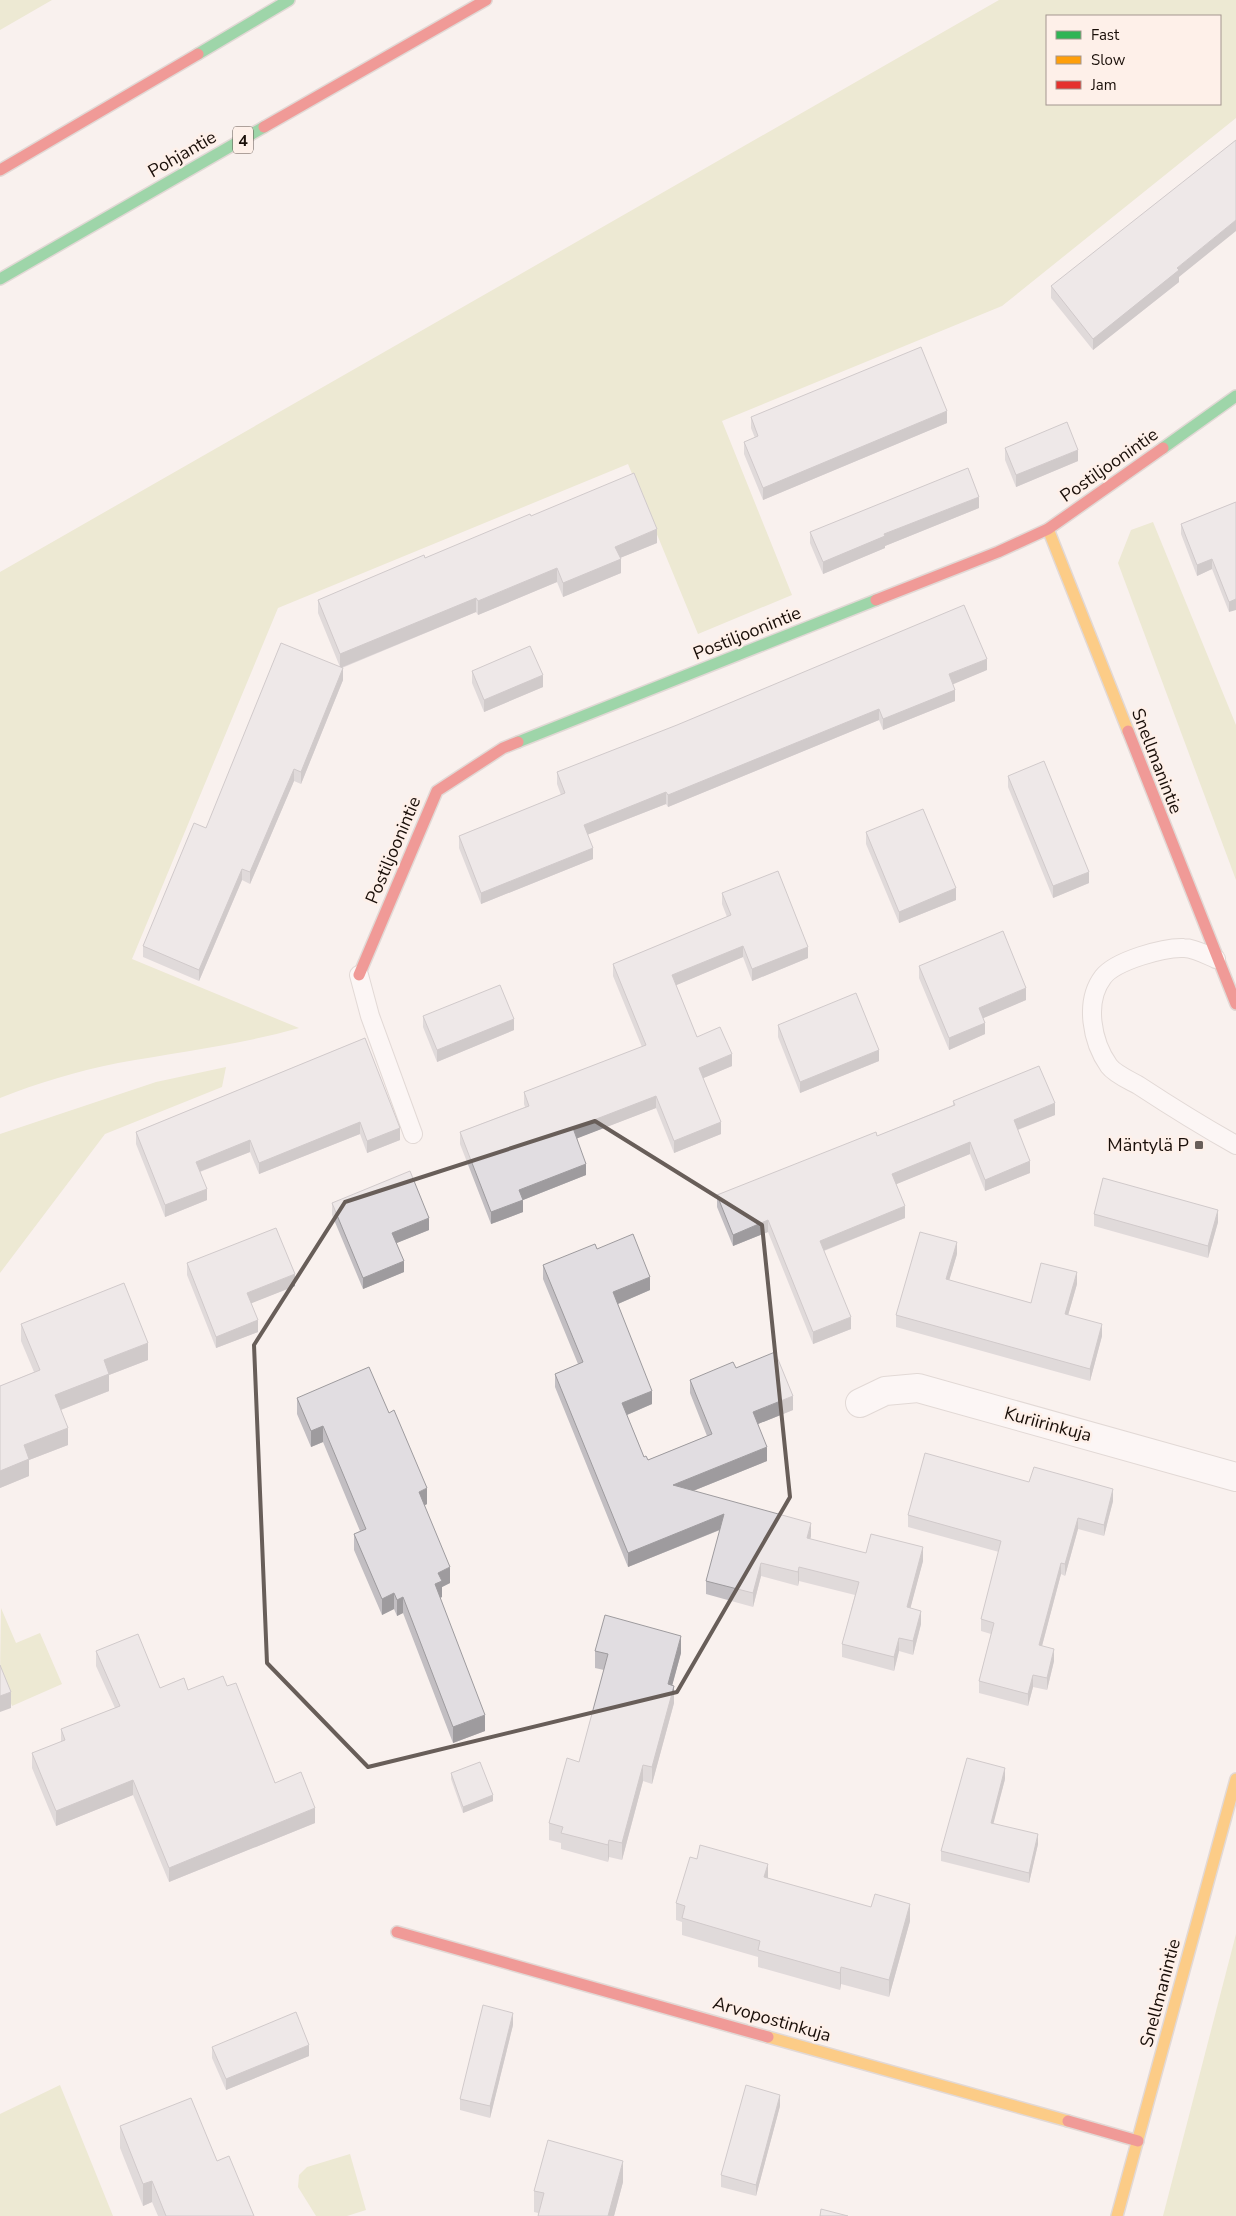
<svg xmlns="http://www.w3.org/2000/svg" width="1236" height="2216" font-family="'Nunito Sans',sans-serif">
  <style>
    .green { fill: #dddfb2; fill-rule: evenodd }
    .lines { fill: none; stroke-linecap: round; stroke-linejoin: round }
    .lane-casing { stroke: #c5bcb7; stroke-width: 20 }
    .street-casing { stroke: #c5bcb7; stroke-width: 30 }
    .fast-casing { stroke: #c5bcb7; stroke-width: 14 }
    .slow-casing { stroke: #c5bcb7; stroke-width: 14 }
    .jam-casing { stroke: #c5bcb7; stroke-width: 14 }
    .lane { stroke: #fefdfc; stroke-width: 18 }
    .street { stroke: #fefdfc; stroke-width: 28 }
    .fast { stroke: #30b455; stroke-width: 11 }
    .slow { stroke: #ff9f0a; stroke-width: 11 }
    .jam { stroke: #e5322d; stroke-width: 11 }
    .wall { fill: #c2bec2 }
    .shaded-wall { fill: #9e9b9e }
    .building { fill: #e1dde1; stroke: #9e9b9e }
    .marked { fill: none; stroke: #685e59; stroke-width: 4; stroke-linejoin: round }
    .poi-dot { fill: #685e59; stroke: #fef0e9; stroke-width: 2 }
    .labels { text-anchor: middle; stroke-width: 5; stroke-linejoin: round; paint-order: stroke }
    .shield { fill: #fef0e9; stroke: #5e524c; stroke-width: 1 }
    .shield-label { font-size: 16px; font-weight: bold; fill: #1a0f09 }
    .street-label { font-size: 18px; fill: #1a0f09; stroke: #fef0e9 }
    .poi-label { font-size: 18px; fill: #1a0f09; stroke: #fef0e9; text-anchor: end }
  </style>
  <rect width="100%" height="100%" fill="#f9f1ee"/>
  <!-- green -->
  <g class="green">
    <path d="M0 0H52L0 30Z"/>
    <path d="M999 0H1236V118L1002 306 722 421 792 595 698 634 628 464 278 608 132 959 299 1028C239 1045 178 1052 118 1063 77 1071 38 1083 0 1098V572ZM1047 16H1220V104H1047Z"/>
    <path d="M1153 522 1236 725V880L1118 563 1131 530Z"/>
    <path d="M226 1067 222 1087 105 1134 0 1273V1134L156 1082Z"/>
    <path d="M1 1608 16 1643 40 1633 62 1684 12 1706 0 1677Z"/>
    <path d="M1236 1934V2216H1163Z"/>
    <path d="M60 2085 113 2216H0V2114Z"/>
    <path d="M350 2154 366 2210 347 2216H316L298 2187 299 2175 307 2167Z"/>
  </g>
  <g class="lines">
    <defs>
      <g id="lane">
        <path d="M1216 959C1207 955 1194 948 1184 948 1164 947 1115 961 1103 977 1084 1002 1092 1042 1109 1066 1115 1074 1129 1080 1138 1085 1170 1106 1202 1126 1236 1145"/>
        <path d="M359 975 370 1016 413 1134"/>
      </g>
      <path id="street" d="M860 1403 885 1391 918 1388 1236 1477"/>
      <g id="fast">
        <path d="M198 54 289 0"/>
        <path d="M0 279 264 127"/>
        <path d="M1163 448 1236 396"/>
        <path d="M518 742 876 600"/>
      </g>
      <g id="slow">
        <path d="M1048 529 1128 731"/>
        <path d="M768 2037 1068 2121"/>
        <path d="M1117 2216 1236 1779"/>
      </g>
      <g id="jam">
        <path d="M264 127 486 0"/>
        <path d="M0 170 198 54"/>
        <path d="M876 600 998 552 1048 529 1163 448"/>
        <path d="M1128 731 1236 1004"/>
        <path d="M359 975 437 791 503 748 518 742"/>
        <path d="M397 1932 768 2037"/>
        <path d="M1068 2121 1138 2141"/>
      </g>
    </defs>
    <!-- lane casing -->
    <use href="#lane" class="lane-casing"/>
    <!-- street casing -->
    <use href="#street" class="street-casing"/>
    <!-- fast casing -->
    <use href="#fast" class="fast-casing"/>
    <!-- slow casing -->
    <use href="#slow" class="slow-casing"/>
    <!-- jam casing -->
    <use href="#jam" class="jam-casing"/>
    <!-- lane -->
    <use href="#lane" class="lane"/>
    <!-- street -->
    <use href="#street" class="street"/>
    <!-- fast -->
    <use href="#fast" class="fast"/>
    <!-- slow -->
    <use href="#slow" class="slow"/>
    <!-- jam -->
    <use href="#jam" class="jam"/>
  </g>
  <!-- wall -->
  <g class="wall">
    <path d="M1179 277V282L1093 350 1051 298V286Z"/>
    <path d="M751 417 947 423 763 500 744 454V442L755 438 751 428Z"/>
    <path d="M1005 448 1078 461 1016 487 1005 460Z"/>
    <path d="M1236 502 1229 612 1212 569 1197 576 1181 534V524Z"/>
    <path d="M979 508 885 546V548L823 574 810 543V532Z"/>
    <path d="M531 516 657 543 620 558 621 573 563 597 557 582 478 615 476 612 342 668 343 680 301 784 294 781 250 884 242 880 199 981 143 957V946L206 828 340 667 318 613V600L425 558Z"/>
    <path d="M987 670 952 684 955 701 883 730 879 720 668 807 666 804 587 835 593 859 481 904 459 848V836L561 795 557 784V772Z"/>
    <path d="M472 671 543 687 484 712 472 683Z"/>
    <path d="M1008 776 1089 883 1053 898 1008 787Z"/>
    <path d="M866 832 956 900 899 923 866 844Z"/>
    <path d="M722 893 808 958 752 981 743 957 676 985 697 1037 732 1066 703 1078 721 1134 674 1153 656 1108 577 1138 586 1175 523 1200V1212L491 1224 460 1144V1132L525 1107 524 1104V1092L642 1047 613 976V964L727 917 722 904Z"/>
    <path d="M919 966 1026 1000 983 1018 985 1034 949 1050 919 978Z"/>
    <path d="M423 1016 514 1030 437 1062 423 1027Z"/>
    <path d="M778 1025 879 1061 800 1093 778 1037Z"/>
    <path d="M365 1038 400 1140 367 1153 360 1134 259 1174 250 1152 200 1172 207 1200 165 1217 136 1144V1132Z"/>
    <path d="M953 1101 1055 1115 1018 1130 1030 1173 985 1191 970 1154 896 1184 905 1218 824 1251 851 1329 813 1344 768 1232 733 1246 717 1207V1195L877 1136 953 1105Z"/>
    <path d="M332 1203 429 1230 396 1243 404 1272 363 1289 332 1215Z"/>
    <path d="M1094 1214 1218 1222 1208 1258 1094 1226Z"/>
    <path d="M597 1249 650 1290 618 1304 652 1404 627 1415 644 1457 648 1460 707 1436 690 1393V1380L736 1368 793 1410 758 1424 767 1461 693 1491 811 1536 810 1539 866 1553 923 1561 910 1608 921 1624 913 1655 899 1651 894 1671 842 1657V1644L855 1595 799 1581 798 1586 761 1576 753 1607 706 1594V1581L720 1530 628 1567 555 1387V1374L578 1364 543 1279V1265Z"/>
    <path d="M957 1254 949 1280 1031 1303 1077 1284 1068 1315 1102 1336 1090 1381 896 1327V1315Z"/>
    <path d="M187 1263 295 1286 251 1303 258 1332 216 1348 187 1275Z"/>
    <path d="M21 1324 148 1360 109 1375V1391L61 1410 68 1445 29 1460V1476L0 1488V1386L34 1372 21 1341Z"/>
    <path d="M297 1398 427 1504 424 1506 450 1583 442 1587V1597L440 1598 485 1731 453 1743 403 1613 397 1616 394 1609 382 1615 354 1550V1534L360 1531 323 1442 311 1447 297 1414Z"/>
    <path d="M1029 1482 1113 1501 1104 1536 1078 1529 1065 1576 1061 1574 1042 1646 1054 1661 1047 1690 1033 1687 1028 1706 979 1693V1681L991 1634 981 1631V1619L999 1552 908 1527V1515Z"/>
    <path d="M96 1651 160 1688 188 1690 227 1686 275 1783 315 1823 169 1882 133 1795 56 1826 32 1768V1753L61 1742V1729L115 1708 96 1666Z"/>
    <path d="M595 1651 681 1653 672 1685 674 1703 652 1784 643 1781 622 1860 609 1857 608 1862 561 1849V1843L549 1840V1823L579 1762 604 1670 595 1668Z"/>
    <path d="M451 1773 493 1801 463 1813 451 1779Z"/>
    <path d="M1005 1779 993 1823 1038 1844 1029 1883 941 1861V1851Z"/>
    <path d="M768 1878 910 1921 889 1997 841 1984 840 1990 758 1967V1957L682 1935V1922L676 1920V1903Z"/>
    <path d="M513 2025 490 2118 460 2110V2099Z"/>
    <path d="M212 2047 309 2056 226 2090 212 2058Z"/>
    <path d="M780 2106 756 2196 721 2187V2175Z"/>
    <path d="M120 2126 217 2161 254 2216H158L152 2202 143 2206 120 2148Z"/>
    <path d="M623 2182 614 2216H538V2213L534 2212V2191Z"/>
  </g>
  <!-- shaded-wall -->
  <g class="shaded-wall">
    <path d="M1236 220V231L1179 277V282L1093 350V339L1177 268Z"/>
    <path d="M947 411V423L763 500V488Z"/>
    <path d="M1078 450V461L1016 487V475Z"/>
    <path d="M979 497V508L885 546V548L823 574V562L884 534Z"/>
    <path d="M657 529V543L615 560V547Z"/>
    <path d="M621 559V573L563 597V583Z"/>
    <path d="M1212 559V569L1197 576V565Z"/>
    <path d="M557 568V582L478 615V601Z"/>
    <path d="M476 598V612L340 668V654Z"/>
    <path d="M1236 599V610L1229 612V602Z"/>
    <path d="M987 659V670L949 686V674Z"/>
    <path d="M343 668V680L301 784V772Z"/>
    <path d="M543 675V687L484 712V700Z"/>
    <path d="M955 690V701L883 730V719Z"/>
    <path d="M879 709V720L668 807V795Z"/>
    <path d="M294 769V781L250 884V872Z"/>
    <path d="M666 792V804L584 836V825Z"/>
    <path d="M593 848V859L481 904V893Z"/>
    <path d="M242 869V880L199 981V970Z"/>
    <path d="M1089 872V883L1053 898V886Z"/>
    <path d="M956 888V900L899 923V912Z"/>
    <path d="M743 946V957L672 987V975Z"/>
    <path d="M808 947V958L752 981V969Z"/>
    <path d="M1026 988V1000L979 1020V1008Z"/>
    <path d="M514 1019V1030L437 1062V1050Z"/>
    <path d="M985 1023V1034L949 1050V1038Z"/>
    <path d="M879 1050V1061L800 1093V1082Z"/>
    <path d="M732 1054V1066L699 1080V1068Z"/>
    <path d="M656 1096V1108L573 1140V1128Z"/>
    <path d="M1055 1103V1115L1014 1131V1120Z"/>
    <path d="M360 1122V1134L259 1174V1163Z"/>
    <path d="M721 1122V1134L674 1153V1141Z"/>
    <path d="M400 1128V1140L367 1153V1141Z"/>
    <path d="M250 1140V1152L196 1173V1162Z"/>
    <path d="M970 1142V1154L892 1186V1174Z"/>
    <path d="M1030 1161V1173L985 1191V1180Z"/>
    <path d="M586 1164V1175L523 1200V1212L491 1224V1212L519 1190Z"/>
    <path d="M207 1189V1200L165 1217V1205Z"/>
    <path d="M905 1206V1218L820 1252V1241Z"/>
    <path d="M1218 1210V1222L1208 1258V1246Z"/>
    <path d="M429 1218V1230L392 1245V1233Z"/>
    <path d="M768 1220V1232L733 1246V1235Z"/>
    <path d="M957 1242V1254L946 1291V1279Z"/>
    <path d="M404 1261V1272L363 1289V1278Z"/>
    <path d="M1077 1272V1284L1065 1326V1314Z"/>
    <path d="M295 1274V1286L247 1305V1293Z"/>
    <path d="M650 1277V1290L613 1306V1292Z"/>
    <path d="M851 1317V1329L813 1344V1332Z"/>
    <path d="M258 1320V1332L216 1348V1337Z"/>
    <path d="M1102 1324V1336L1090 1381V1369Z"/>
    <path d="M148 1343V1360L109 1375V1391L55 1412V1395L104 1360Z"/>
    <path d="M652 1391V1404L622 1417V1403Z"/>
    <path d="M793 1396V1410L753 1426V1412Z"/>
    <path d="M323 1426V1442L311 1447V1431Z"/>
    <path d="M68 1428V1445L29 1460V1476L0 1488V1471L24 1445Z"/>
    <path d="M767 1447V1461L673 1499V1485Z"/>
    <path d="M427 1488V1504L419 1508V1492Z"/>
    <path d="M1113 1489V1501L1104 1536V1525Z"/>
    <path d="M724 1514V1528L628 1567V1553Z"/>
    <path d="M1078 1518V1529L1065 1576V1564Z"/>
    <path d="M811 1523V1536L807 1552V1538Z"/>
    <path d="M923 1547V1561L907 1621V1607Z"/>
    <path d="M761 1563V1576L753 1607V1593Z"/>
    <path d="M1061 1563V1574L1039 1657V1645Z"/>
    <path d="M450 1567V1583L442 1587V1597L435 1600V1584L438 1573Z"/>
    <path d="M799 1567V1581L798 1586V1572Z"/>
    <path d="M394 1593V1609L382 1615V1599Z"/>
    <path d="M403 1597V1613L397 1616V1600Z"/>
    <path d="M921 1611V1624L913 1655V1641Z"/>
    <path d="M681 1636V1653L668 1701V1684Z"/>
    <path d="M899 1638V1651L894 1671V1657Z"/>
    <path d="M1054 1649V1661L1047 1690V1678Z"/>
    <path d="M1033 1675V1687L1028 1706V1694Z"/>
    <path d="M674 1686V1703L652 1784V1767Z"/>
    <path d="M11 1692V1708L0 1712V1696Z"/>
    <path d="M485 1715V1731L453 1743V1727Z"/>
    <path d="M643 1765V1781L622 1860V1843Z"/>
    <path d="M1005 1768V1779L991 1833V1823Z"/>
    <path d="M133 1780V1795L56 1826V1811Z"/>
    <path d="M493 1795V1801L463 1813V1807Z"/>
    <path d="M315 1808V1823L169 1882V1868Z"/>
    <path d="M1038 1834V1844L1029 1883V1873Z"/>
    <path d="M609 1840V1857L608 1862V1845Z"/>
    <path d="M768 1864V1881L764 1877Z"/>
    <path d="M910 1904V1921L889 1997V1980Z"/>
    <path d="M841 1967V1984L840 1990V1973Z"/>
    <path d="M513 2013V2025L490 2118V2106Z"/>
    <path d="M309 2045V2056L226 2090V2079Z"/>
    <path d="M780 2095V2106L756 2196V2185Z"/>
    <path d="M623 2161V2182L614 2216H608Z"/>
    <path d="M152 2181V2202L143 2206V2184Z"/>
  </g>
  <!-- building -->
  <g class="building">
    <path d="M1236 140V220L1177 268 1179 270 1093 339 1051 286Z"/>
    <path d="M921 347 947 411 763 488 744 442 758 436 751 417Z"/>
    <path d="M1067 422 1078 450 1016 475 1005 448Z"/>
    <path d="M968 468 979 497 884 534 885 536 823 562 810 532Z"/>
    <path d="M634 473 657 529 615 547 621 559 563 583 557 568 478 601 476 598 340 654 318 600 424 555 425 558 530 514 531 516Z"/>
    <path d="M1236 502V599L1229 602 1212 559 1197 565 1181 524Z"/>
    <path d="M964 605 987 659 949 674 955 690 883 719 879 709 668 795 666 792 584 825 593 848 481 893 459 836 565 793 557 772 677 725Z"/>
    <path d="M281 643 343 668 301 772 294 769 250 872 242 869 199 970 143 946 194 823 206 828Z"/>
    <path d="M530 646 543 675 484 700 472 671Z"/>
    <path d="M1044 761 1089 872 1053 886 1008 776Z"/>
    <path d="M923 809 956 888 899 912 866 832Z"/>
    <path d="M778 871 808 947 752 969 743 946 672 975 697 1037 720 1027 732 1054 699 1068 721 1122 674 1141 656 1096 573 1128 586 1164 519 1190 523 1200 491 1212 460 1132 529 1106 524 1092 646 1045 613 964 731 915 722 893Z"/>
    <path d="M1003 931 1026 988 979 1008 985 1023 949 1038 919 966Z"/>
    <path d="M500 985 514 1019 437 1050 423 1016Z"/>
    <path d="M856 993 879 1050 800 1082 778 1025Z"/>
    <path d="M365 1038 400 1128 367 1141 360 1122 259 1163 250 1140 196 1162 207 1189 165 1205 136 1132Z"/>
    <path d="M1039 1066 1055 1103 1014 1120 1030 1161 985 1180 970 1142 892 1174 905 1206 820 1241 851 1317 813 1332 768 1220 733 1235 717 1195 876 1132 877 1136 955 1105 953 1101Z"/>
    <path d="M410 1171 429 1218 392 1233 404 1261 363 1278 332 1203Z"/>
    <path d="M1103 1178 1218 1210 1208 1246 1094 1214Z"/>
    <path d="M276 1228 295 1274 247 1293 258 1320 216 1337 187 1263Z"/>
    <path d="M920 1232 957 1242 946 1279 1031 1303 1041 1263 1077 1272 1065 1314 1102 1324 1090 1369 896 1315Z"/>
    <path d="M633 1234 650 1277 613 1292 652 1391 622 1403 644 1457 646 1456 648 1460 712 1434 690 1380 733 1362 736 1368 775 1352 793 1396 753 1412 767 1447 673 1485 811 1523 807 1538 866 1553 871 1534 923 1547 907 1607 921 1611 913 1641 899 1638 894 1657 842 1644 859 1582 799 1567 798 1572 761 1563 753 1593 706 1581 724 1514 628 1553 555 1374 583 1362 543 1265 595 1244 597 1249Z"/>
    <path d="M124 1283 148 1343 104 1360 109 1374 55 1395 68 1428 24 1445 29 1459 0 1471V1386L40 1370 21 1324Z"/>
    <path d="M369 1367 389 1413 394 1410 427 1488 419 1492 450 1567 438 1573 442 1581 435 1584 485 1715 453 1727 403 1597 397 1600 394 1593 382 1599 354 1534 366 1529 323 1426 311 1431 297 1398Z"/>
    <path d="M925 1453 1029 1482 1034 1467 1113 1489 1104 1525 1078 1518 1065 1564 1061 1563 1039 1645 1054 1649 1047 1678 1033 1675 1028 1694 979 1681 994 1623 981 1619 1001 1541 908 1515Z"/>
    <path d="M605 1615 681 1636 668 1684 674 1686 652 1767 643 1765 622 1843 609 1840 608 1845 561 1833 563 1827 549 1823 567 1758 579 1762 608 1654 595 1651Z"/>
    <path d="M138 1634 160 1688 184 1678 188 1690 223 1676 227 1686 236 1683 275 1783 301 1772 315 1808 169 1868 133 1780 56 1811 32 1753 65 1740 61 1729 120 1706 96 1651Z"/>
    <path d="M0 1665 11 1692 0 1696Z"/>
    <path d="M967 1758 1005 1768 991 1823 1038 1834 1029 1873 941 1851Z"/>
    <path d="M480 1762 493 1795 463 1807 451 1773Z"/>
    <path d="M700 1845 768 1864 764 1877 871 1907 875 1894 910 1904 889 1980 841 1967 840 1973 758 1950 760 1941 682 1918 685 1906 676 1903 690 1857 697 1859Z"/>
    <path d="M483 2005 513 2013 490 2106 460 2099Z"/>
    <path d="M296 2012 309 2045 226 2079 212 2047Z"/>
    <path d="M746 2085 780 2095 756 2185 721 2175Z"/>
    <path d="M191 2098 217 2161 229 2156 254 2216H166L152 2181 143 2184 120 2126Z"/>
    <path d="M548 2140 623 2161 608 2216H538L544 2193 534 2191Z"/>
    <path d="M821 2209 848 2216H820Z"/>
  </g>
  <!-- marked area -->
  <path d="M0 0H1236V2216H0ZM595 1121 762 1225 790 1497 677 1692 368 1767 267 1663 254 1345 345 1202Z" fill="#f9f1ee" fill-opacity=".55" fill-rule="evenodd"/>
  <path class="marked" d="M595 1121 762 1225 790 1497 677 1692 368 1767 267 1663 254 1345 345 1202Z"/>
  <!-- markers -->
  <rect class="poi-dot" x="1194" y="1140" width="10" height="10" rx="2.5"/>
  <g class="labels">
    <!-- shield labels -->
    <rect class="shield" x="233" y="126.5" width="20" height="27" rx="4"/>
    <g class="shield-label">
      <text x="243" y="146">4</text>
    </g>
    <!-- street labels -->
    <g class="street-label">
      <text transform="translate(182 154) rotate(-30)" y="6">Pohjantie</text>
      <text transform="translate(1109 465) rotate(-35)" y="6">Postiljoonintie</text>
      <text transform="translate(747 633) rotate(-22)" y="6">Postiljoonintie</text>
      <text transform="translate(1157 761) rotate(69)" y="6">Snellmanintie</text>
      <text transform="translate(393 850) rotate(-67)" y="6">Postiljoonintie</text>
      <text transform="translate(1048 1424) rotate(15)" y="6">Kuriirinkuja</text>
      <text transform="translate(1160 1993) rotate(-75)" y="6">Snellmanintie</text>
      <text transform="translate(772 2019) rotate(16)" y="6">Arvopostinkuja</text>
    </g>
    <!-- poi labels -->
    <g class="poi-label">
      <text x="1189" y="1151">Mäntylä P</text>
    </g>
  </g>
  <!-- legend -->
  <rect x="1046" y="15" width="175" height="90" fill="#fef0e9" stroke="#a3968f"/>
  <rect x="1056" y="31" width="25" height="8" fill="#30b455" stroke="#a3968f"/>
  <text x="1091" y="40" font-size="15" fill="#1a0f09">Fast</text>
  <rect x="1056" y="56" width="25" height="8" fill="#ff9f0a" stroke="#a3968f"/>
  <text x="1091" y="65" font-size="15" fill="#1a0f09">Slow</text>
  <rect x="1056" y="81" width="25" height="8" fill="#e5322d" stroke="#a3968f"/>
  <text x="1091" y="90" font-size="15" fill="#1a0f09">Jam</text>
</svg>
